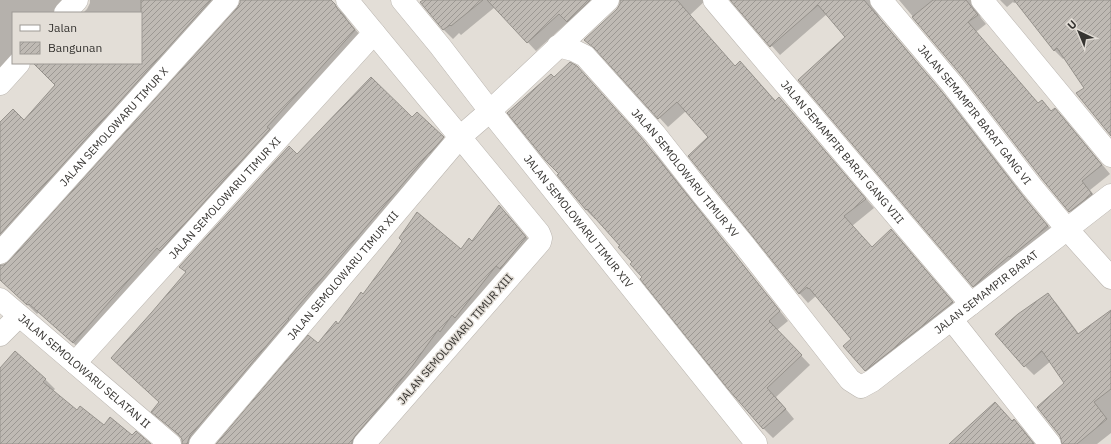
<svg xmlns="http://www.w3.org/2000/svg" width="1111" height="444" font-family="'IBM Plex Sans',sans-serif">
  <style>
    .shadow { fill: #0003 }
    .building { fill: url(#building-hatch); stroke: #96928c }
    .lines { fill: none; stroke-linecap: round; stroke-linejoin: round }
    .minor-casing { stroke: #bab5af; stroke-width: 23 }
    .minor { stroke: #fff; stroke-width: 22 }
    .labels { text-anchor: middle; stroke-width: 3; stroke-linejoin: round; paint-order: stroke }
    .street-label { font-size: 11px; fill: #363431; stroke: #e3ded7 }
  </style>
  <defs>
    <pattern id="building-hatch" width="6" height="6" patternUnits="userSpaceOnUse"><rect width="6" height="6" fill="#bfbab4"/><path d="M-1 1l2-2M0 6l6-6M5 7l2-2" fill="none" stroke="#9c9893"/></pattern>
  </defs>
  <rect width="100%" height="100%" fill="#e3ded7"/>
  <!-- shadow -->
  <g class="shadow">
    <path d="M0 0H79L66 13H13V63L0 85Z"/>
    <path d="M90 0H230L0 254V124L25 122 56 85 34 63H141V13H83L87 9 90 3Z"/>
    <path d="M241 0H330L345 15 347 19 364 40 83 352 39 312 37 314 0 278V266H4L10 262 238 9Z"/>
    <path d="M425 0H608L576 30 568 22 536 51 495 7 461 35 459 33 453 39 444 30 422 2Z"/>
    <path d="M621 0H706L690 15 735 67 749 71 776 101 779 98 788 107 874 208 852 226 872 248 891 230 900 239 961 311 874 379 865 370 852 339 817 295 808 303 800 294 689 156 709 137 686 111 668 127 601 54 586 40 618 9 621 4Z"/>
    <path d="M731 0H881L877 12 880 18 951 102 1031 205 1057 236 982 295 974 286 847 38 827 14 780 55Z"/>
    <path d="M899 0H982L978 11 981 18 986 24 976 32 1039 104 1042 101 1051 111 1055 109 1064 118 1110 174 1090 190 1100 203 1079 220 1070 211 962 75Z"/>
    <path d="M1000 0H1111V135L1085 88 1065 57 1063 59 1054 50 1017 2 1014 3 1013 2 1007 7Z"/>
    <path d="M586 77 659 158 788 321 777 330 810 365 776 397 794 419 773 438 764 429 729 388 644 277 621 246 597 218 595 219 586 210 559 175 560 174 554 78Z"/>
    <path d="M413 118 443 138 452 147 201 444H183L181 438 162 421 160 403 187 273 180 267 297 155Z"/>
    <path d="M499 207 510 217 535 247 365 444H218L339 325 363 295 461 250 472 242Z"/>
    <path d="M1048 295 1057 304 1079 334 1111 311V433L1097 444H1063L1066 384 1051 361 1034 375 1025 366Z"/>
    <path d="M0 370 45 379 55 389 53 391 77 411 104 426 149 444H0Z"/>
    <path d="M1014 420 1023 429 1035 444H953L1012 422Z"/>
  </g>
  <!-- building -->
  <g class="building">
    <path d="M141 0H211L0 234V122L13 109 24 120 55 85 33 63H141Z"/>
    <path d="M240 0H331L335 4 337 8 355 30 267 127 270 129 160 251 157 248 73 343 29 304 27 305 0 280V265H4L9 261 237 8 240 3Z"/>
    <path d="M423 0H483L451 26 450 25 443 30 420 2Z"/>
    <path d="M487 0H590L567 22 559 14 527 43Z"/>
    <path d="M620 0H677L735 66 740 61 775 101 779 97 866 199 844 216 872 247 891 229 953 302 865 371 843 346 851 339 809 288 808 289 807 287 799 294 688 156 708 137 677 102 658 119 594 48 584 40 617 9 620 4Z"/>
    <path d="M730 0H864L942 92 1022 195 1048 226 1010 257 1009 256 973 287 798 80 845 37 818 5 770 47Z"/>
    <path d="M933 0H966L978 15 968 22 1038 103 1042 100 1051 111 1055 108 1102 165 1082 181 1092 194 1069 212 1042 179 962 76 912 17Z"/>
    <path d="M1014 0H1111V136L1076 93 1084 88 1057 48 1054 51Z"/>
    <path d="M570 62 577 66 640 136 780 311 769 321 802 355 767 388 786 409 763 429 728 389 640 279 642 277 630 264 632 262 618 247 620 246 587 209 586 210 557 175 559 174 546 161 507 113 551 74 554 77Z"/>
    <path d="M371 77 412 117 417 112 444 137 430 153H429L395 193 288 318 289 319 190 436 188 441V444H182V439L178 434 151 412 159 402 111 358 152 312 186 272 179 267 289 146 297 154Z"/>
    <path d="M499 205 526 237 500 269 496 266 455 318 452 315 440 332 438 330 413 365 393 390H394L355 436 352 441V444H216L308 335 318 343 336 321 338 324 361 292 363 294 402 241 399 238 417 212 461 249 469 238 472 241Z"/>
    <path d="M1048 293 1078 334 1111 310V389L1094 402 1107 419 1077 444H1062L1060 436 1037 407 1064 383 1042 351 1024 367 995 334 1018 314Z"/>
    <path d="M15 351 46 379 43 382 77 410 80 406 104 425 110 417 132 435 136 431 151 444H0V368Z"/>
    <path d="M995 402 1012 421 1014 419 1034 444H949Z"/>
  </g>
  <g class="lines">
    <defs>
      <g id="minor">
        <path d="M347 0 539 233 541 238 540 242 364 444"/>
        <path id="s1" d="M402 0 440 46 490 111 756 443"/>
        <path id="s2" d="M714 0 971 304"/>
        <path id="s3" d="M881 0 952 84 1032 187 1067 229 1111 278"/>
        <path d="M982 0 1111 156"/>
        <path d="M65 13 77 0"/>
        <path id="s4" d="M558 46 573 50 585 56 655 134 703 195 745 246 850 380 861 387 872 381 1111 195"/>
        <path d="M0 84 19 63"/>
        <path id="s5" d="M0 253 228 0"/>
        <path id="s6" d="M0 299 170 444"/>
        <path d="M952 320 1050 444"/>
        <path d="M0 335 19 316"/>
        <path id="s7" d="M75 363 374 33"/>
        <path id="s8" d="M200 444 460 137 490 111 608 0"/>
      </g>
    </defs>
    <!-- minor casing -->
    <use href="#minor" class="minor-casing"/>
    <!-- minor -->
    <use href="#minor" class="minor"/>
  </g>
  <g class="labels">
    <!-- street labels -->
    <g class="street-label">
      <text dy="4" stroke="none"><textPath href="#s3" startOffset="148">JALAN SEMAMPIR BARAT GANG VI</textPath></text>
      <text dy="4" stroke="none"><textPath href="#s5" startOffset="170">JALAN SEMOLOWARU TIMUR X</textPath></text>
      <text dy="4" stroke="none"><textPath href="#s2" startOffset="199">JALAN SEMAMPIR BARAT GANG VIII</textPath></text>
      <text dy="4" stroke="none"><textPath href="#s4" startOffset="183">JALAN SEMOLOWARU TIMUR XV</textPath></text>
      <text dy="4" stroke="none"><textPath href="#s7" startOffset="223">JALAN SEMOLOWARU TIMUR XI</textPath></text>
      <text dy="4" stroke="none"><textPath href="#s1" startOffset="283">JALAN SEMOLOWARU TIMUR XIV</textPath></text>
      <text dy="4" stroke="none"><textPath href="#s8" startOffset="221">JALAN SEMOLOWARU TIMUR XII</textPath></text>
      <text dy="4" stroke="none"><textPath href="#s4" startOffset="618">JALAN SEMAMPIR BARAT</textPath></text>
      <text transform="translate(455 339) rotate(-49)" y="4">JALAN SEMOLOWARU TIMUR XIII</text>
      <text dy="4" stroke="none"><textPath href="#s6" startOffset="111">JALAN SEMOLOWARU SELATAN II</textPath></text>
    </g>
  </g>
  <!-- legend -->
  <rect x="12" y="12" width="130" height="52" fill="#e3ded7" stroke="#9e9a95"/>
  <rect x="20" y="25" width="20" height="6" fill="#ffffff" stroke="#9e9a95"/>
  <text x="48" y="32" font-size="12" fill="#363431">Jalan</text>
  <rect x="20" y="42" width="20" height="12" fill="url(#building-hatch)" stroke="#9e9a95"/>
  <text x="48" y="52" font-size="12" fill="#363431">Bangunan</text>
  <!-- north arrow -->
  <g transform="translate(1079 32) rotate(316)" stroke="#e3ded7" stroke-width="3" paint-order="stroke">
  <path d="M0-3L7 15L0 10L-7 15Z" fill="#363431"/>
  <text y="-6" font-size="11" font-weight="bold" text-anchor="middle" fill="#363431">U</text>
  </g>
</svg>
